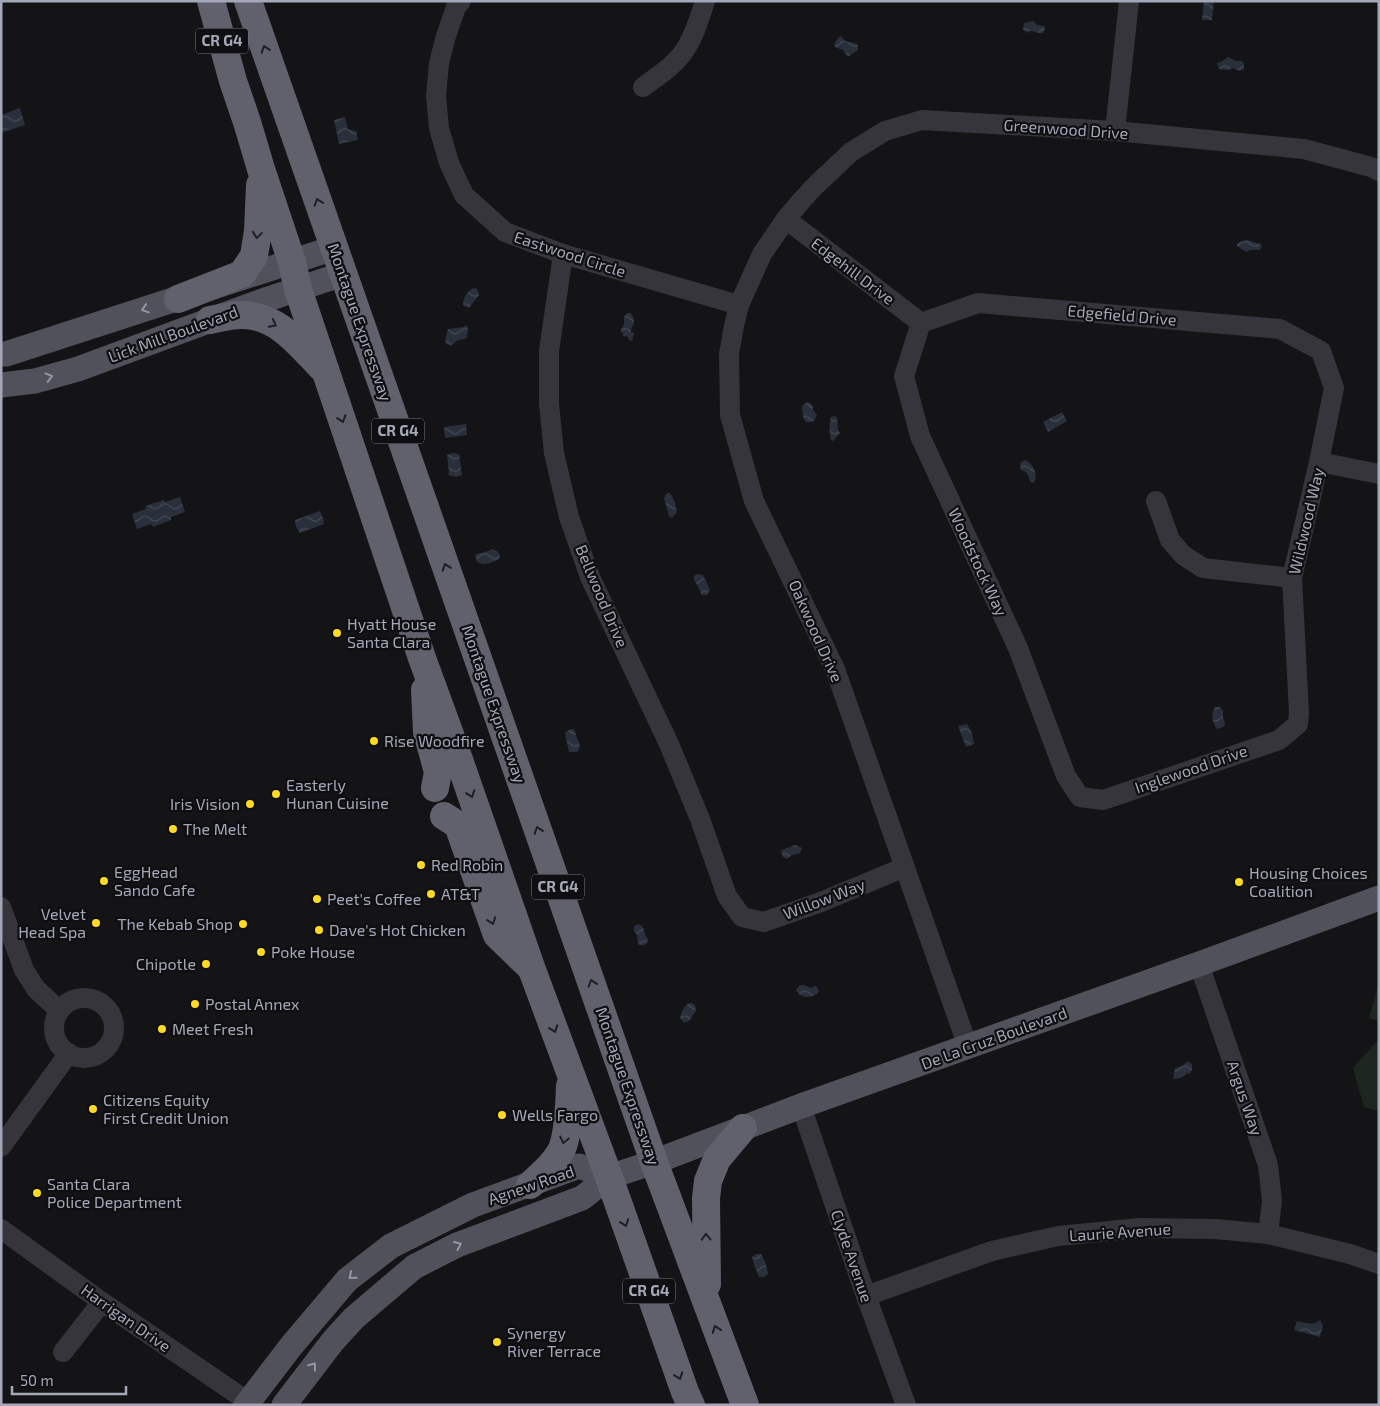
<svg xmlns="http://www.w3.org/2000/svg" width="1380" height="1406" font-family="'Exo 2',sans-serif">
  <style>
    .grass { fill: #1e2620 }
    .water { fill: url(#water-waves) }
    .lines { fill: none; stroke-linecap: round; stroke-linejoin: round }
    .minor { stroke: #35353b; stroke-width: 20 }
    .major { stroke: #50515b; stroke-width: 25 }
    .highway { stroke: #60616d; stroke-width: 28 }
    .oneway { stroke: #1f1f23 }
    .oneway2 { stroke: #9396a5 }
    .poi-dot { fill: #ffda23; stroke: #0f0f11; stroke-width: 2 }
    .labels { text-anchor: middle; stroke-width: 4.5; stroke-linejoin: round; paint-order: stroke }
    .shield { fill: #0f0f11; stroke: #777986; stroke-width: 1 }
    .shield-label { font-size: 15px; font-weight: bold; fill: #a4a7b8 }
    .street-label { font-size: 16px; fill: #a4a7b8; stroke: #0f0f11 }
    .poi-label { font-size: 16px; fill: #a4a7b8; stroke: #0f0f11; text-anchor: start }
  </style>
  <defs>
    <pattern id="water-waves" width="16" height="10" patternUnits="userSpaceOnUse" patternTransform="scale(1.25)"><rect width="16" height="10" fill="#29303b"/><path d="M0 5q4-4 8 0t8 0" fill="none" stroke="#454b55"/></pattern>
  </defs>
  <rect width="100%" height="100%" fill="#141416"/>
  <!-- grass -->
  <g class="grass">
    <path d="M1379 982V1021L1369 1018Z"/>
    <path d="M1379 1039V1111L1364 1107 1353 1068Z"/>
  </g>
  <!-- water -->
  <g class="water">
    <path d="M1204 1H1214L1212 20H1202Z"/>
    <path d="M1033 21 1037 25 1044 26 1045 29 1043 33C1038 34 1035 31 1029 31L1027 33 1023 30 1024 23Z"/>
    <path d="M841 36 845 41 857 44 858 46V50L849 56H847L843 50 835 47 834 44 838 38Z"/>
    <path d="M1228 57 1236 61H1242L1244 64V69L1240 71 1232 68 1228 70 1219 69 1217 63 1221 62Z"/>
    <path d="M20 108 25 125 1 133V115Z"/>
    <path d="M345 117 348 129 356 131 358 140 339 144 334 120Z"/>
    <path d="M1247 240 1260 244 1262 246 1260 250H1251L1246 252 1237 246V244L1240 242Z"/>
    <path d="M474 288 477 289 479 295 469 308 464 306 463 304C463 298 468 290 474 288Z"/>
    <path d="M627 313H631C638 326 631 323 631 333H634L632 341 629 340 628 337 623 336V333L621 332V329L624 325V317Z"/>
    <path d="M465 325 468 327 467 338 464 339 458 340C454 343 452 347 446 344L445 340C447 336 446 333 448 329L464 327Z"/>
    <path d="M807 402 810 403 813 406V410L817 415 814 421C802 426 803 415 802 406Z"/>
    <path d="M1062 412 1067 421 1048 432 1043 422Z"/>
    <path d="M834 416 837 417 838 430 840 433 833 441 831 440C829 432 829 425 831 417Z"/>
    <path d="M466 424 467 435 445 438 444 427Z"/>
    <path d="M453 453 459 454 462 475 456 477 448 475 449 472 447 455Z"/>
    <path d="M1025 460C1033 463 1039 475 1034 483L1030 481C1029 475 1027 472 1021 470L1020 466 1021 462Z"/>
    <path d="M669 493 672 496C674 500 678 510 676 514L674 515 672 518 669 516 664 498 666 494Z"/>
    <path d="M180 497 185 512 171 517V520L153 527 151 524 137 529 132 514 146 509 145 506 164 500 165 502Z"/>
    <path d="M320 511 323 518 324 524 300 533 296 527 295 520Z"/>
    <path d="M492 549 497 551 500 555 499 559C492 563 484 566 477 562L475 555C482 552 486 553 492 549Z"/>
    <path d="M697 574 703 575 710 590 707 595H702L694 579V576Z"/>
    <path d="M1215 707H1220L1223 711V717L1225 723C1224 728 1222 728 1217 729 1212 723 1211 714 1215 707Z"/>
    <path d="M967 724 972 733 974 744 966 747 958 726Z"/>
    <path d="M570 729H574L580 746 578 752H569L565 733Z"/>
    <path d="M795 845 798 846 802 848 800 853 792 855 787 859 783 857 781 852 782 850Z"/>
    <path d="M638 924C646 926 643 934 648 939L647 943C644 946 642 946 638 944L637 935 634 931V926Z"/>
    <path d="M800 985H804L811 988 816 986 819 991 817 994C809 998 801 999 796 990Z"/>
    <path d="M689 1003H692L695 1005 696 1011 689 1021 684 1023 680 1018C681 1013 684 1006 689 1003Z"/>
    <path d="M1188 1061 1192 1064V1069L1190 1074 1188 1073 1181 1078 1173 1079 1175 1068 1182 1066Z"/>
    <path d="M756 1254H761L766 1264 768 1274 764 1277H759L755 1267 752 1257Z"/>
    <path d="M1320 1320 1323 1325 1320 1337 1294 1330 1297 1321C1306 1323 1313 1326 1320 1320Z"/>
  </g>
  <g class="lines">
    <!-- minor -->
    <g class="minor">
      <path d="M461 1 456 7 446 36 439 63 436 96 439 128 449 163 464 195 505 232 563 254 739 305"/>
      <path d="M643 87C658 76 676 65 686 48 695 34 700 17 705 1"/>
      <path d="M1115 131 1129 1"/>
      <path d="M786 219 921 323"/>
      <path d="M563 254 549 351V404L554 453 569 517 590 577 669 744 700 819 727 896 742 917 764 922 821 902 905 867"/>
      <path d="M978 303 1280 329 1321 351 1334 388 1319 462 1292 578 1299 713 1298 724 1279 740 1103 800 1080 797 1066 776 1018 648 920 436 904 376 921 323Z"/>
      <path d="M1319 462 1379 474"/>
      <path d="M1156 501 1170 540 1183 555 1203 568 1292 578"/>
      <path d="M1 907 24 970 36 989 59 1010"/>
      <path d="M1199 964 1268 1165 1272 1201 1268 1234"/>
      <circle cx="84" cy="1028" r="30"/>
      <path d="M968 1047 835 669 754 501 730 415 729 354 734 326 739 305 762 254 786 219 801 201 816 185 851 152 885 131 922 120 1115 131 1304 149 1371 167 1379 171"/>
      <path d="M801 1106 866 1296 906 1405"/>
      <path d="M1 1147 69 1053"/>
      <path d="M1 1229 102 1302 253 1405"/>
      <path d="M866 1296 992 1251 1058 1236 1140 1228 1215 1229 1268 1234 1350 1254 1379 1264"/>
      <path d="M63 1352 102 1302"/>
    </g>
    <!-- major -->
    <g class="major">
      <path d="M1 354H6L334 248"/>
      <path d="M1 385 35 381 78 369 268 299 343 274"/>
      <path d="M246 1405 292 1345 347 1280 391 1246 473 1205 579 1166 609 1177"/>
      <path d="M284 1405 333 1341 354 1318 414 1267 457 1245 582 1198 609 1177 654 1162 801 1106 1199 964 1379 898"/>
    </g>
    <!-- highway -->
    <g class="highway">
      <path d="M211 1 233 81 247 122 261 169 292 262 298 289 422 658 455 748 531 967 609 1177 685 1392 691 1405"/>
      <path d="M248 1 654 1162 745 1405"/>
      <path d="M178 299 242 274 254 256 258 231 260 185"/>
      <path d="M210 320C220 318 231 315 241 315 276 314 299 344 321 367"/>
      <path d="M425 690 427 732 438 772 435 788"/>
      <path d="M444 816 458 825 497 935 528 965"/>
      <path d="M530 1185C542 1174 555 1163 562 1149 569 1131 569 1105 570 1086"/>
      <path d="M707 1284 706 1198 708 1181 717 1159 743 1128"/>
    </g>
  </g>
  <!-- one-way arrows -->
  <defs><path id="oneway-chevron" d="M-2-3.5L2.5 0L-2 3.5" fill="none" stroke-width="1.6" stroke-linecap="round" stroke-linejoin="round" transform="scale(1.25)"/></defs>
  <g class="oneway">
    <use href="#oneway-chevron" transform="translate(265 49) rotate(-109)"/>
    <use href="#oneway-chevron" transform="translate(318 202) rotate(-109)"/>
    <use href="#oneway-chevron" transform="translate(257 235) rotate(98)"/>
    <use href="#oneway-chevron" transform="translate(273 324) rotate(28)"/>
    <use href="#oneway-chevron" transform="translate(342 419) rotate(71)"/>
    <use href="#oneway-chevron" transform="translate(446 567) rotate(-109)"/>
    <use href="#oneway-chevron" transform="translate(471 794) rotate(71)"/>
    <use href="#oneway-chevron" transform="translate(538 830) rotate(-109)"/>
    <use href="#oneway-chevron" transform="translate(492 921) rotate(70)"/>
    <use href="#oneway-chevron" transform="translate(592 983) rotate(-109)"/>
    <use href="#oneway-chevron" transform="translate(554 1029) rotate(70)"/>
    <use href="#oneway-chevron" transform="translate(564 1140) rotate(103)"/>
    <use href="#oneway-chevron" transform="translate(625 1223) rotate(70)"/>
    <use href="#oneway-chevron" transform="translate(706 1237) rotate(-91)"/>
    <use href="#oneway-chevron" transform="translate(716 1329) rotate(-110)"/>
    <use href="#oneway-chevron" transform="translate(679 1376) rotate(70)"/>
  </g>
  <g class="oneway2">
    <use href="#oneway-chevron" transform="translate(145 309) rotate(162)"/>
    <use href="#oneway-chevron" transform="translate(49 377) rotate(-15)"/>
    <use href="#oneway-chevron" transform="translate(458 1245) rotate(-24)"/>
    <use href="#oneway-chevron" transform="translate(352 1276) rotate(140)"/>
    <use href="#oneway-chevron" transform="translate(313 1366) rotate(-52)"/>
  </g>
  <!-- markers -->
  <g class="poi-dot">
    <circle cx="337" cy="633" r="5"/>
    <circle cx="374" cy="741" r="5"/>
    <circle cx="276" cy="794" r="5"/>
    <circle cx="250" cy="804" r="5"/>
    <circle cx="173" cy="829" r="5"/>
    <circle cx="421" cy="865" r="5"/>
    <circle cx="104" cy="881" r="5"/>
    <circle cx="1239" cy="882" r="5"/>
    <circle cx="431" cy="894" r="5"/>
    <circle cx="317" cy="899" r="5"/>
    <circle cx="96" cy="923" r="5"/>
    <circle cx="243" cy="924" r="5"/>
    <circle cx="319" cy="930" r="5"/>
    <circle cx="261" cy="952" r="5"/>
    <circle cx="206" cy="964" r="5"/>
    <circle cx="195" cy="1004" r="5"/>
    <circle cx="162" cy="1029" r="5"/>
    <circle cx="93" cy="1109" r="5"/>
    <circle cx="502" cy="1115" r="5"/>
    <circle cx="37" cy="1193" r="5"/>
    <circle cx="497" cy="1342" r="5"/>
  </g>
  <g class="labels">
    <!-- shield labels -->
    <g class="shield">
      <rect x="196" y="28.5" width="52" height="25" rx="4"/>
      <rect x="372" y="418.5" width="52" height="25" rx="4"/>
      <rect x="532" y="874.5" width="52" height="25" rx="4"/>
      <rect x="623" y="1278.5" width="52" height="25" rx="4"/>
    </g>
    <g class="shield-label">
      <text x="222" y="46">CR G4</text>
      <text x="398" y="436">CR G4</text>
      <text x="558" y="892">CR G4</text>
      <text x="649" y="1296">CR G4</text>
    </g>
    <!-- street labels -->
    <g class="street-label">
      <text transform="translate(1066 129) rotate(4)" y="6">Greenwood Drive</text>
      <text transform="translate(570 254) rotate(18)" y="6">Eastwood Circle</text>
      <text transform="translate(853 271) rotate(37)" y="6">Edgehill Drive</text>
      <text transform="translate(1122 315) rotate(5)" y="6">Edgefield Drive</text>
      <text transform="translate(360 322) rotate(71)" y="6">Montague Expressway</text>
      <text transform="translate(173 334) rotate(-20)" y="6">Lick Mill Boulevard</text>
      <text transform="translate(1306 521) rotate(-77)" y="6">Wildwood Way</text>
      <text transform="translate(978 562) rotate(65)" y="6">Woodstock Way</text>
      <text transform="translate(602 596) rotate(67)" y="6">Bellwood Drive</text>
      <text transform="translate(816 631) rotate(66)" y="6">Oakwood Drive</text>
      <text transform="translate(494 704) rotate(71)" y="6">Montague Expressway</text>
      <text transform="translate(1191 769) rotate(-19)" y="6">Inglewood Drive</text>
      <text transform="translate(824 899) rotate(-21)" y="6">Willow Way</text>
      <text transform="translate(994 1038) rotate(-20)" y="6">De La Cruz Boulevard</text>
      <text transform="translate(628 1086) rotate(71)" y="6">Montague Expressway</text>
      <text transform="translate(1245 1098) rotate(71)" y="6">Argus Way</text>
      <text transform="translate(531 1185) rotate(-19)" y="6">Agnew Road</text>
      <text transform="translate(1120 1232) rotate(-4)" y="6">Laurie Avenue</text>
      <text transform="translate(852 1256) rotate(71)" y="6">Clyde Avenue</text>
      <text transform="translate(126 1318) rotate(35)" y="6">Harrigan Drive</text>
    </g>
    <!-- poi labels -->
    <g class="poi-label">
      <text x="347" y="630">Hyatt House<tspan x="347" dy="18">Santa Clara</tspan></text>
      <text x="384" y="747">Rise Woodfire</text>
      <text x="286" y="791">Easterly<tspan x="286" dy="18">Hunan Cuisine</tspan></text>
      <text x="240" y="810" text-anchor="end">Iris Vision</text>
      <text x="183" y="835">The Melt</text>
      <text x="431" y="871">Red Robin</text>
      <text x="114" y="878">EggHead<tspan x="114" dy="18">Sando Cafe</tspan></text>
      <text x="1249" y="879">Housing Choices<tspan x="1249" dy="18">Coalition</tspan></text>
      <text x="441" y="900">AT&amp;T</text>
      <text x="327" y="905">Peet's Coffee</text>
      <text x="86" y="920" text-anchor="end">Velvet<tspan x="86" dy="18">Head Spa</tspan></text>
      <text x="233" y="930" text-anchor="end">The Kebab Shop</text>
      <text x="329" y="936">Dave's Hot Chicken</text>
      <text x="271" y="958">Poke House</text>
      <text x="196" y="970" text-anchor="end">Chipotle</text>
      <text x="205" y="1010">Postal Annex</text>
      <text x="172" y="1035">Meet Fresh</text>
      <text x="103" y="1106">Citizens Equity<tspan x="103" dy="18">First Credit Union</tspan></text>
      <text x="512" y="1121">Wells Fargo</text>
      <text x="47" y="1190">Santa Clara<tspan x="47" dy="18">Police Department</tspan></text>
      <text x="507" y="1339">Synergy<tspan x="507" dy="18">River Terrace</tspan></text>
    </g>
  </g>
  <!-- border -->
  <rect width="1380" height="1406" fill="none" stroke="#a4a7b8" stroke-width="5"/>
  <!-- scale -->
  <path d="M12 1386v8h114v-8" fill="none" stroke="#a4a7b8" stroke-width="2.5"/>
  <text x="20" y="1386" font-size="15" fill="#a4a7b8" stroke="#0f0f11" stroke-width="4" paint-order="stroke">50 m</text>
</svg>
